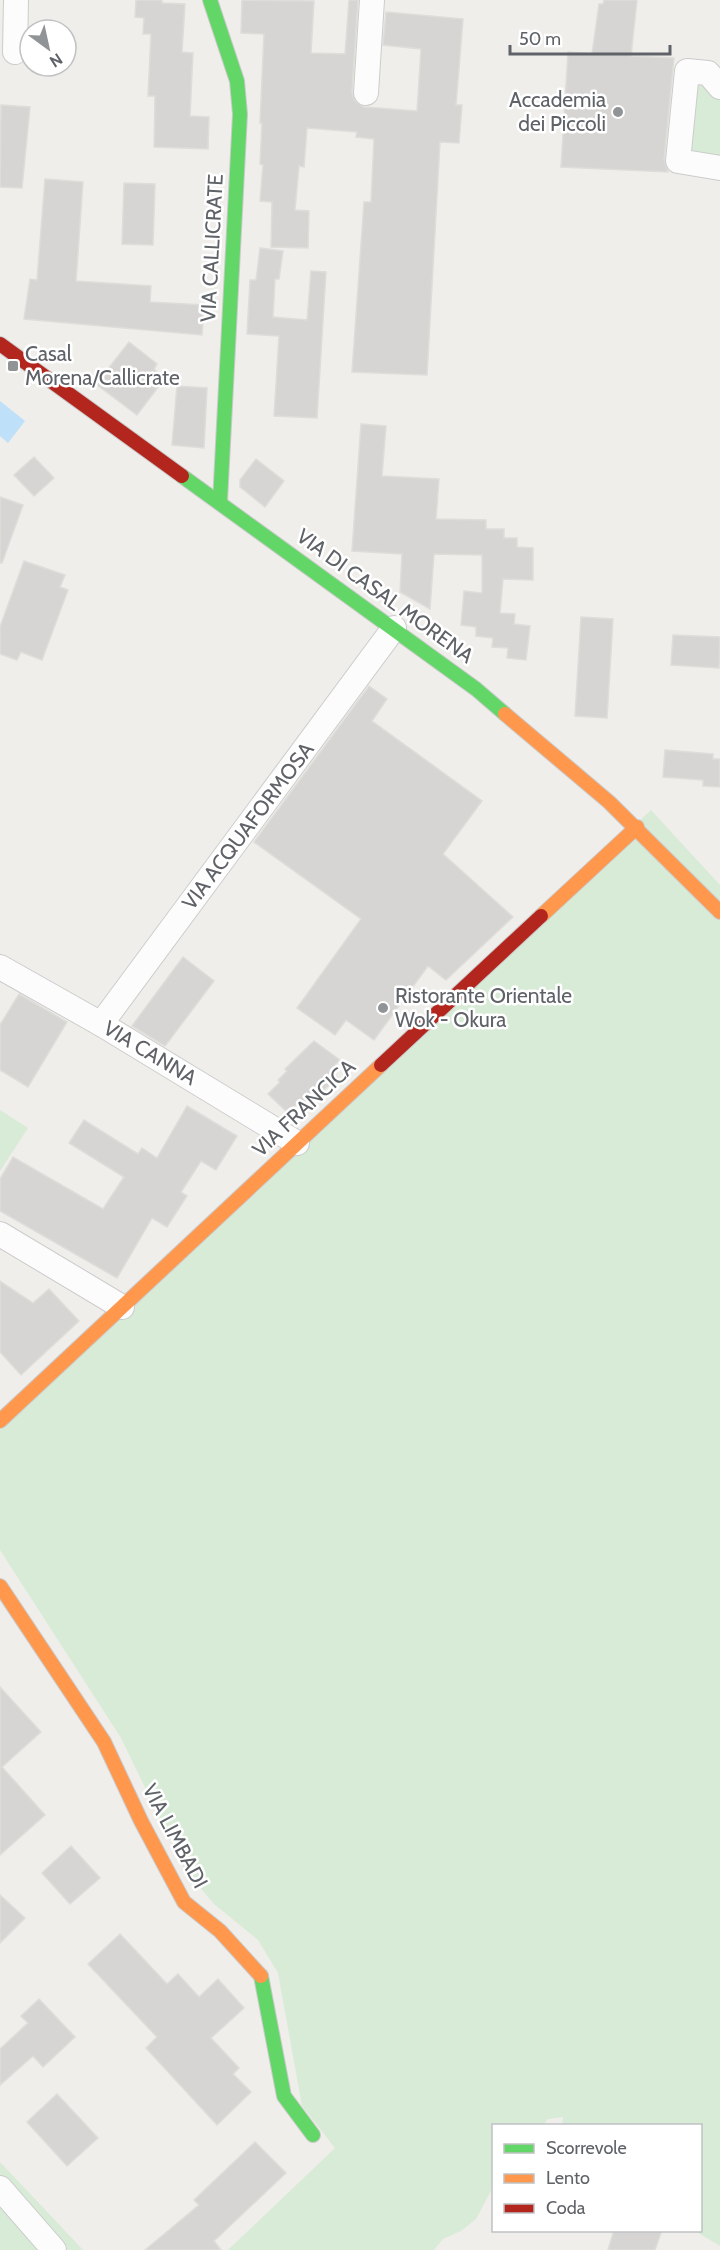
<svg xmlns="http://www.w3.org/2000/svg" width="720" height="2250" font-family="Cabin,sans-serif">
  <style>
    .green { fill: #d8ebd6 }
    .water { fill: #bfe0f9 }
    .building { fill: #d6d5d3; stroke: #deddd9; stroke-width: 1.5 }
    .lines { fill: none; stroke-linecap: round; stroke-linejoin: round }
    .street-casing { stroke: #cbcccc; stroke-width: 26 }
    .fast-casing { stroke: #cacacb; stroke-width: 16 }
    .slow-casing { stroke: #cacacb; stroke-width: 16 }
    .jam-casing { stroke: #cacacb; stroke-width: 16 }
    .street { stroke: #fdfcfc; stroke-width: 24 }
    .fast { stroke: #63d668; stroke-width: 14 }
    .slow { stroke: #ff974d; stroke-width: 14 }
    .jam { stroke: #b3261e; stroke-width: 14 }
    .poi-dot { fill: #919496; stroke: #fff; stroke-width: 2 }
    .labels { text-anchor: middle; stroke-width: 5; stroke-linejoin: round; paint-order: stroke }
    .poi-label { font-size: 21px; fill: #5f6368; stroke: #fff; text-anchor: start }
    .street-label { font-size: 21px; fill: #5f6368; stroke: #fff }
  </style>
  <rect width="100%" height="100%" fill="#efeeea"/>
  <!-- green -->
  <g class="green">
    <path d="M694 83H704L720 100V156L691 152Z"/>
    <path d="M651 810 720 885V2246L695 2231 700 2230V2126L562 2125 563 2117 548 2119 543 2125 494 2126 493 2187 476 2219 461 2231 443 2239 434 2250H228L335 2148 302 2106 278 1973 258 1940 214 1904 185 1870 121 1738 0 1550V1421Z"/>
    <path d="M0 1110 28 1128 0 1171Z"/>
    <path d="M0 2162 83 2250H0Z"/>
  </g>
  <!-- water -->
  <path class="water" d="M0 401 25 421 8 443 0 436Z"/>
  <!-- building -->
  <g class="building">
    <path d="M136 0H162V3L185 4 182 52 193 53 190 116 209 117 208 149 154 147 155 96H148L151 34H143L144 18 135 17Z"/>
    <path d="M242 0 314 1 311 53 345 54 349 0H358L352 92 354 100 364 107 417 111 421 49 383 45 386 12 463 19 456 105H462L459 143 440 142 427 375 352 372 364 202H371L374 139 356 137 357 132 307 128 304 167 299 166 295 210 309 211 308 248 271 247 272 202 260 201 263 165 260 164 262 123H260L264 34 241 33Z"/>
    <path d="M604 0H637L631 56 674 58 664 160 668 172 561 167 568 52 592 54 599 4H603Z"/>
    <path d="M1 105 30 107 22 188 0 187Z"/>
    <path d="M45 179 83 182 76 281 151 286 150 302 204 305 202 335 24 319 30 279 37 280Z"/>
    <path d="M124 183 155 184 153 245 122 244Z"/>
    <path d="M260 248 283 251 279 279H275L273 317 307 320 311 271 326 272 317 418 274 416 279 336 247 334 250 280H256Z"/>
    <path d="M129 342 157 364 154 369 165 378 137 415 96 384Z"/>
    <path d="M177 386 207 388 204 448 172 445Z"/>
    <path d="M361 424 386 426 382 476 439 479 436 519 486 520V529H504V538H517V547L533 548V580L503 579 500 613 515 614 514 624 530 626 526 660 507 658 508 648 492 647 493 638 476 636V627L461 625 464 591 482 593V555L434 554 430 609 400 592 402 554 352 551Z"/>
    <path d="M34 457 54 478 34 496 14 475Z"/>
    <path d="M256 459 284 481 265 507 240 487V480Z"/>
    <path d="M0 497 23 505 2 563H0Z"/>
    <path d="M24 561 65 575 60 587 68 590 42 660 21 652 17 660 0 654V627Z"/>
    <path d="M581 617 613 619 607 718 575 716Z"/>
    <path d="M673 635 720 637 719 668 671 665Z"/>
    <path d="M369 686 387 699 372 721 482 801 443 854 513 917 446 980 428 966 374 1040 346 1020 335 1035 297 1008 361 919 254 842Z"/>
    <path d="M665 750 713 754V759H720V787L703 786V780L663 777Z"/>
    <path d="M183 957 214 981 165 1046 132 1026Z"/>
    <path d="M19 994 67 1022 28 1087 0 1070V1025Z"/>
    <path d="M314 1041 340 1060 330 1070 337 1077 319 1095 317 1092 300 1108 297 1104 288 1113 268 1094 280 1082 278 1080 287 1071 285 1069Z"/>
    <path d="M187 1106 237 1136 216 1170 201 1161 181 1192 187 1196 167 1227 152 1218 117 1278 0 1211V1179L13 1157 103 1209 124 1177 69 1143 84 1120 138 1154 142 1148 157 1158Z"/>
    <path d="M0 1281 33 1303 49 1289 79 1321 21 1375 0 1352Z"/>
    <path d="M0 1687 41 1732 2 1767 45 1815 0 1855Z"/>
    <path d="M71 1846 100 1878 70 1904 42 1873Z"/>
    <path d="M0 1895 25 1918 0 1943Z"/>
    <path d="M120 1934 167 1984 178 1974 199 1997 218 1979 244 2008 211 2038 239 2068 233 2074 251 2092 217 2125 146 2048 157 2037 88 1964Z"/>
    <path d="M39 1999 75 2037 43 2067 33 2056 0 2085V2049L28 2023 21 2016Z"/>
    <path d="M57 2094 98 2138 67 2166 27 2122Z"/>
    <path d="M255 2142 286 2173 214 2241 221 2250H145L199 2205 194 2200Z"/>
    <path d="M614 2230H662L655 2250H608Z"/>
  </g>
  <g class="lines">
    <defs>
      <g id="street">
        <path d="M15 52 16 0"/>
        <path d="M720 87 708 73 687 71 678 161 720 168"/>
        <path d="M366 93 372 0"/>
        <path d="M0 967 101 1024 297 1143"/>
        <path d="M101 1024 394 628"/>
        <path d="M0 1234 122 1307"/>
        <path d="M0 2188 54 2250"/>
      </g>
      <g id="fast">
        <path d="M210 0 237 81 240 114 220 502"/>
        <path d="M182 476 476 689 505 714"/>
        <path d="M261 1976 284 2096 313 2135"/>
      </g>
      <g id="slow">
        <path d="M505 714 609 802 720 912"/>
        <path d="M541 916 637 827"/>
        <path d="M0 1421 381 1065"/>
        <path d="M0 1586 104 1742 141 1821 184 1902 220 1931 261 1976"/>
      </g>
      <g id="jam">
        <path d="M0 344 182 476"/>
        <path d="M381 1065 541 916"/>
      </g>
    </defs>
    <!-- street casing -->
    <use href="#street" class="street-casing"/>
    <!-- fast casing -->
    <use href="#fast" class="fast-casing"/>
    <!-- slow casing -->
    <use href="#slow" class="slow-casing"/>
    <!-- jam casing -->
    <use href="#jam" class="jam-casing"/>
    <!-- street -->
    <use href="#street" class="street"/>
    <!-- fast -->
    <use href="#fast" class="fast"/>
    <!-- slow -->
    <use href="#slow" class="slow"/>
    <!-- jam -->
    <use href="#jam" class="jam"/>
  </g>
  <!-- markers -->
  <g class="poi-dot">
    <circle cx="618" cy="112" r="6"/>
    <rect x="7" y="360" width="12" height="12" rx="3"/>
    <circle cx="383" cy="1008" r="6"/>
  </g>
  <g class="labels">
    <!-- poi labels -->
    <g class="poi-label">
      <text x="606" y="107" text-anchor="end">Accademia<tspan x="606" dy="24">dei Piccoli</tspan></text>
      <text x="25" y="361">Casal<tspan x="25" dy="24">Morena/Callicrate</tspan></text>
      <text x="395" y="1003">Ristorante Orientale<tspan x="395" dy="24">Wok - Okura</tspan></text>
    </g>
    <!-- street labels -->
    <g class="street-label">
      <text transform="translate(212 248) rotate(-87)" y="7">VIA CALLICRATE</text>
      <text transform="translate(385 596) rotate(36)" y="7">VIA DI CASAL MORENA</text>
      <text transform="translate(248 826) rotate(-53)" y="7">VIA ACQUAFORMOSA</text>
      <text transform="translate(150 1053) rotate(31)" y="7">VIA CANNA</text>
      <text transform="translate(304 1108) rotate(-43)" y="7">VIA FRANCICA</text>
      <text transform="translate(175 1836) rotate(62)" y="7">VIA LIMBADI</text>
    </g>
  </g>
  <!-- legend -->
  <rect x="492" y="2124" width="210" height="108" fill="#ffffff" stroke="#bfc1c3" stroke-width="1.5"/>
  <rect x="504" y="2144" width="30" height="9" fill="#63d668" stroke="#bfc1c3" stroke-width="1.5"/>
  <text x="546" y="2154" font-size="18" fill="#5f6368">Scorrevole</text>
  <rect x="504" y="2174" width="30" height="9" fill="#ff974d" stroke="#bfc1c3" stroke-width="1.5"/>
  <text x="546" y="2184" font-size="18" fill="#5f6368">Lento</text>
  <rect x="504" y="2204" width="30" height="9" fill="#b3261e" stroke="#bfc1c3" stroke-width="1.5"/>
  <text x="546" y="2214" font-size="18" fill="#5f6368">Coda</text>
  <!-- north arrow -->
  <g transform="translate(48 48) rotate(147)"><circle r="28" fill="#ffffff" stroke="#bfc1c3" stroke-width="1.5"/>
  <path d="M0-4.5L10 22L0 15L-10 22Z" fill="#919496"/>
  <text y="-9" font-size="16" font-weight="bold" text-anchor="middle" fill="#5f6368">N</text>
  </g>
  <!-- scale -->
  <path d="M510 45v9h160v-9" fill="none" stroke="#5f6368" stroke-width="3"/>
  <text x="519" y="45" font-size="18" fill="#5f6368" stroke="#ffffff" stroke-width="4.5" paint-order="stroke">50 m</text>
</svg>
